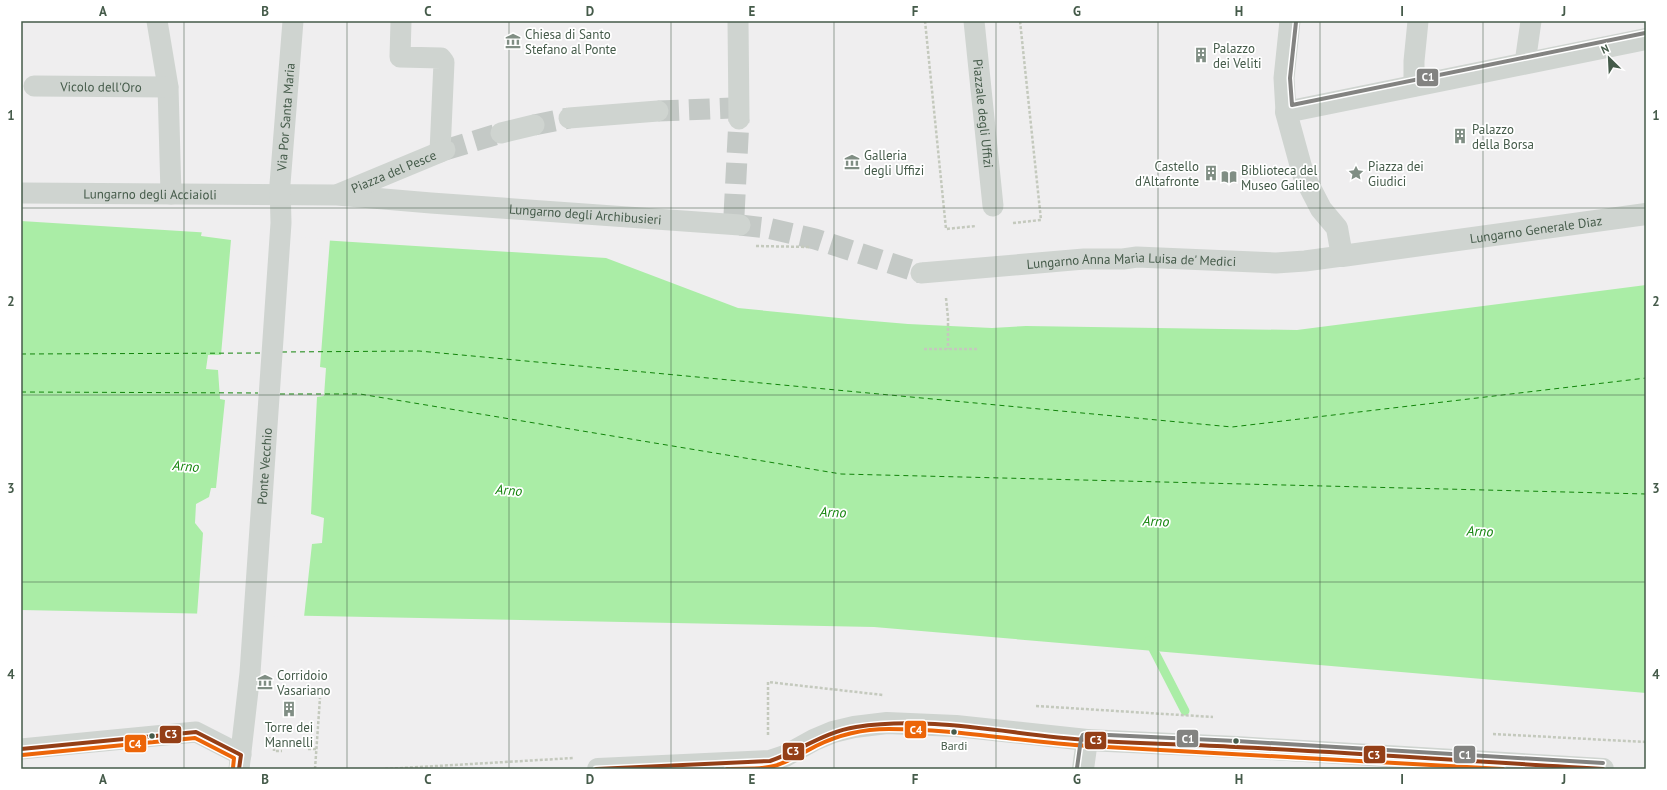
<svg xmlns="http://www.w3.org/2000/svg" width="1667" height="790" font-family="'PT Sans',sans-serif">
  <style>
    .water { fill: #aaeda6 }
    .pier { fill: #efeeef }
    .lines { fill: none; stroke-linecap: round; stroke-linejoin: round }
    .stream { stroke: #aaeda6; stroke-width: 9 }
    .ferry { stroke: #12840b; stroke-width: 1; stroke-dasharray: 5 4; stroke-linecap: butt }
    .pedestrian-tunnel { stroke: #c4c9c6; stroke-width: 21; stroke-dasharray: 21 10; stroke-linecap: butt }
    .path { stroke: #c4c9bd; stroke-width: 2.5; stroke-dasharray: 3 2; stroke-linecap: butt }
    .pedestrian { stroke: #cfd4d0; stroke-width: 21 }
    .minor { stroke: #cfd4d0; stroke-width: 22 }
    .bus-1-casing { stroke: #fff; stroke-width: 7 }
    .bus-2-casing { stroke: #fff; stroke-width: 7 }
    .bus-3-casing { stroke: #fff; stroke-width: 7 }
    .bus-1 { stroke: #943f17; stroke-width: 4 }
    .bus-2 { stroke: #ec6508; stroke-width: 4 }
    .bus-3 { stroke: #838381; stroke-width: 4 }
    .grid { fill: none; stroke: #455b4a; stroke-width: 1; stroke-opacity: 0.55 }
    .bus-dot { fill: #455b4a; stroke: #fff; stroke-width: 1.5 }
    .labels { text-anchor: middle; stroke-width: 3.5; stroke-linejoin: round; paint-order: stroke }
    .bus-label { font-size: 12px; fill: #455b4a; stroke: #fff }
    .poi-label { font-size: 13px; fill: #455b4a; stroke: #fff; text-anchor: start }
    .street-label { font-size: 13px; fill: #455b4a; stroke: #fff }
    .water-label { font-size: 14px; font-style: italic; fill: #12840b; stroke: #fff }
    .line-badge { stroke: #fff; stroke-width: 1.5 }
    .badge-label { font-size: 11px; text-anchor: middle; font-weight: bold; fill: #fff }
    .neatline { fill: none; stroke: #455b4a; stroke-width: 1.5 }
    .grid-label { font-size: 13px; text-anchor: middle; font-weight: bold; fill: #455b4a }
  </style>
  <rect width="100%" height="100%" fill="#efeeef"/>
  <!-- water -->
  <path class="water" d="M21 221 606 258 738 308 849 319 908 324 992 328 1026 326 1297 330 1646 285V693L874 627 21 610Z"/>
  <!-- pier -->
  <path class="pier" d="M202 231 330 239 320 367 326 368 324 396 317 397 311 514 324 518 322 543 312 544 304 617 197 615 203 533 195 523 196 504 209 497 211 488H216L225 400 220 399 218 370 206 369 208 355H221L231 240 201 236Z"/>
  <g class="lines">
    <!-- stream -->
    <path class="stream" d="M1149 641 1185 711"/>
    <!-- ferry -->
    <g class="ferry">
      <path d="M282 352 419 351 1232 427 1646 378"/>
      <path d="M21 354 262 353"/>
      <path d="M21 392 258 393"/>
      <path d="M280 394H360L841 474 1646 494"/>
    </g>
    <!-- pedestrian-tunnel -->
    <g class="pedestrian-tunnel">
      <path d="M658 111 732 108"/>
      <path d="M534 125 569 118"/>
      <path d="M445 150 501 133"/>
      <path d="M734 215 739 119"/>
      <path d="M740 225 767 228 815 239 921 273"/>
    </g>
    <!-- path -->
    <g class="path">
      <path d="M925 21 946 229 976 226"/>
      <path d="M1013 223 1041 220 1020 21"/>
      <path d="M756 246 809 247"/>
      <path d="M946 298 948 318V349"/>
      <path d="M924 349H978"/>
      <path d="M1036 706 1213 717"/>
      <path d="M1493 734 1646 742"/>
      <path d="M768 735V682L883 695"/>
      <path d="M268 738 274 739V751H282"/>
      <path d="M308 749H317"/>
      <path d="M315 769 320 698"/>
      <path d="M385 769 574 758"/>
    </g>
    <!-- pedestrian -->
    <g class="pedestrian">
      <path d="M157 21 168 87 171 194"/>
      <path d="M401 21 400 57 441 58 444 62 440 152"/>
      <path d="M738 21 739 119"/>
      <path id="s1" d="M974 21 993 206"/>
      <path d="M1525 63 1531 21"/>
      <path id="s2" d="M34 86 168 87"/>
      <path d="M1414 86V61L1418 21"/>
      <path d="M1286 112 1284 78 1290 21"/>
      <path d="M569 118 658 111"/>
      <path d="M501 133 534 125"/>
      <path id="s3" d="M21 193 337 195 431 203 740 225"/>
      <path id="s4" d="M339 194 445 150"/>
      <path id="s5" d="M921 273 1084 259H1123L1137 257 1276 263 1305 261 1342 256"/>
      <path d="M21 749 196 732 241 755"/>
      <path id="s6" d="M239 769 250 673 281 223 280 184 293 21"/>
    </g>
    <!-- minor -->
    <g class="minor">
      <path id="s7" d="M1646 39 1286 112 1303 174 1321 209 1337 228 1342 256 1646 214"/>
      <path d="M598 769 770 761 785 756 814 740 833 732 854 727 887 723 956 726 1087 740 1236 747 1603 769"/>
      <path d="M1083 769 1087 740"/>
    </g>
    <defs>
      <g id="bus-1">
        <path d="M21 749 196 732 241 755 239 769"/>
        <path d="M596 769 770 761C800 751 824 732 856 727 931 715 1012 735 1088 740 1137 744 1186 744 1236 747 1358 753 1481 762 1603 769"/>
      </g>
      <g id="bus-2">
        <path d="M22 755 195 738 234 758 233 768"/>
        <path d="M727 769C741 768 760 770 774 766 789 762 802 753 816 746 838 735 865 729 889 729 956 729 1022 742 1089 746 1227 754 1365 761 1503 769"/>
      </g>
      <g id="bus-3">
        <path d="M1296 22 1290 78 1292 105 1645 33"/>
        <path d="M1077 768 1081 739 1083 735 1087 734 1236 741 1603 763"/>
      </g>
    </defs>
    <!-- bus-1 casing -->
    <use href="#bus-1" class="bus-1-casing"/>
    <!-- bus-2 casing -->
    <use href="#bus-2" class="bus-2-casing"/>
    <!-- bus-3 casing -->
    <use href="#bus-3" class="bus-3-casing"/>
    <!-- bus-1 -->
    <use href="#bus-1" class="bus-1"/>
    <!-- bus-2 -->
    <use href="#bus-2" class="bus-2"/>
    <!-- bus-3 -->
    <use href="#bus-3" class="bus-3"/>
  </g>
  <!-- grid -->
  <path class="grid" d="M184 21V769M347 21V769M509 21V769M671 21V769M834 21V769M996 21V769M1158 21V769M1320 21V769M1483 21V769M21 208H1646M21 395H1646M21 582H1646"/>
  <!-- icons -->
  <defs>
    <symbol id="museum-bare" viewBox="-9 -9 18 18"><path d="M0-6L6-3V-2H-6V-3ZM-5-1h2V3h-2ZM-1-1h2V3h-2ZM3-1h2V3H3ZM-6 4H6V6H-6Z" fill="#808e84" stroke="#fff" stroke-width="2.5" paint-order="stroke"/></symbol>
    <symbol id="building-bare" viewBox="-9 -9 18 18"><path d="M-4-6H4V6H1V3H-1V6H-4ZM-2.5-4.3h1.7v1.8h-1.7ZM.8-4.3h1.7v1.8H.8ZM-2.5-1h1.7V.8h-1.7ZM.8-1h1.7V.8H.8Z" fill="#808e84" stroke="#fff" stroke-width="2.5" paint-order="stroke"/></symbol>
    <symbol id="sight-bare" viewBox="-9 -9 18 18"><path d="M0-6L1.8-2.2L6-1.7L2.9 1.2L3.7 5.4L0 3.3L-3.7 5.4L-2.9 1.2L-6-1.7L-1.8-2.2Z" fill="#808e84" stroke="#fff" stroke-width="2.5" paint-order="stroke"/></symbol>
    <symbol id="library-bare" viewBox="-9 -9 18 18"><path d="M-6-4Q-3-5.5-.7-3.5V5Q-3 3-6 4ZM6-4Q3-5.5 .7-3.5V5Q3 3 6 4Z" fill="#808e84" stroke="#fff" stroke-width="2.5" paint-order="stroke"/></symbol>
  </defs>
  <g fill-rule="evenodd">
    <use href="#museum-bare" x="502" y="30" width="22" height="22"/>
    <use href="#building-bare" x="1190" y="44" width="22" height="22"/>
    <use href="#building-bare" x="1449" y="125" width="22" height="22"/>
    <use href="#museum-bare" x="841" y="151" width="22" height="22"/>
    <use href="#building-bare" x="1200" y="162" width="22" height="22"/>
    <use href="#sight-bare" x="1345" y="162" width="22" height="22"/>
    <use href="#library-bare" x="1218" y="166" width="22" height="22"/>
    <use href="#museum-bare" x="254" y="671" width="22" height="22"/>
    <use href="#building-bare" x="278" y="698" width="22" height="22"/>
  </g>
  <!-- markers -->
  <g class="bus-dot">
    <circle cx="954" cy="732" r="3.5"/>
    <circle cx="152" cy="736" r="3.5"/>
    <circle cx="1236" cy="741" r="3.5"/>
  </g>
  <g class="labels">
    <!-- bus labels -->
    <g class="bus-label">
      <text x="954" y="750">Bardi</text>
    </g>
    <!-- poi labels -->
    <g class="poi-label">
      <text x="525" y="39">Chiesa di Santo<tspan x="525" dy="15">Stefano al Ponte</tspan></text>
      <text x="1213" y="53">Palazzo<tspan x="1213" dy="15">dei Veliti</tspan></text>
      <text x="1472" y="134">Palazzo<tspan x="1472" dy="15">della Borsa</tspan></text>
      <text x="864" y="160">Galleria<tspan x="864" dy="15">degli Uffizi</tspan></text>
      <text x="1199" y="171" text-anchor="end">Castello<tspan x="1199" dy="15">d'Altafronte</tspan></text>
      <text x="1368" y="171">Piazza dei<tspan x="1368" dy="15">Giudici</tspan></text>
      <text x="1241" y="175">Biblioteca del<tspan x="1241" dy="15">Museo Galileo</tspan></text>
      <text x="277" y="680">Corridoio<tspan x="277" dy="15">Vasariano</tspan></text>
      <text x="289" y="732" text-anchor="middle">Torre dei<tspan x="289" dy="15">Mannelli</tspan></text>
    </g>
    <!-- street labels -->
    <g class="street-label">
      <text dy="5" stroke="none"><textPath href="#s2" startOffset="67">Vicolo dell'Oro</textPath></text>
      <text dy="5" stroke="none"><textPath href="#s1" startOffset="93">Piazzale degli Uffizi</textPath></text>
      <text dy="5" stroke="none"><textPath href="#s6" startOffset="654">Via Por Santa Maria</textPath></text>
      <text dy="5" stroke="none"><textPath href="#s4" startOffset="59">Piazza del Pesce</textPath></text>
      <text dy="5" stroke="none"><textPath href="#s3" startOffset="129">Lungarno degli Acciaioli</textPath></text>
      <text dy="5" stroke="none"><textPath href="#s3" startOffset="565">Lungarno degli Archibusieri</textPath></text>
      <text dy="5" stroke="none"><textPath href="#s7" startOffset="720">Lungarno Generale Diaz</textPath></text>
      <text dy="5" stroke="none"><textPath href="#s5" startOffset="211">Lungarno Anna Maria Luisa de' Medici</textPath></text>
      <text dy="5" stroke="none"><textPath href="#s6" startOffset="304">Ponte Vecchio</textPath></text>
    </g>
    <!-- water labels -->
    <g class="water-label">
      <text transform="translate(186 466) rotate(4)" y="5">Arno</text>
      <text transform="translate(509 490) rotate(4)" y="5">Arno</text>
      <text transform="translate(833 512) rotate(2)" y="5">Arno</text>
      <text transform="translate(1156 521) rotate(2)" y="5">Arno</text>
      <text transform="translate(1480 531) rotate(2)" y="5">Arno</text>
    </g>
  </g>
  <g class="line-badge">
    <rect x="1416" y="68" width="23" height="19" rx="4" fill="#838381"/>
    <rect x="904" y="720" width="23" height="19" rx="4" fill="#ec6508"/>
    <rect x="159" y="725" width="23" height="19" rx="4" fill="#943f17"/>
    <rect x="1176" y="729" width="23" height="19" rx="4" fill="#838381"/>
    <rect x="1084" y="731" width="23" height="19" rx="4" fill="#943f17"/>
    <rect x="124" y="734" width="23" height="19" rx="4" fill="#ec6508"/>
    <rect x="782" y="742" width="23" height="19" rx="4" fill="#943f17"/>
    <rect x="1453" y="745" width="23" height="19" rx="4" fill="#838381"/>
    <rect x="1363" y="745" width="23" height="19" rx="4" fill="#943f17"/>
  </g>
  <g class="badge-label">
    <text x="1428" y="81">C1</text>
    <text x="916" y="734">C4</text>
    <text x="171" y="738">C3</text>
    <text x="1188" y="743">C1</text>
    <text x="1096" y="744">C3</text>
    <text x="135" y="748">C4</text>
    <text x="793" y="755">C3</text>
    <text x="1465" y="759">C1</text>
    <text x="1374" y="759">C3</text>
  </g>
  <!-- border -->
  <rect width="1667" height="790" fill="none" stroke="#ffffff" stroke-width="44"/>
  <!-- north arrow -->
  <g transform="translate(1609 58) rotate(336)" stroke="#ffffff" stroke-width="3" paint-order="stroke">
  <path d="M0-3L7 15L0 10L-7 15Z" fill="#455b4a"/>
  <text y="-6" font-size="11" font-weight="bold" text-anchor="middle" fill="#455b4a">N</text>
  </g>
  <rect x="22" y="22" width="1623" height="746" class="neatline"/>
  <g class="grid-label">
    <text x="103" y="16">A</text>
    <text x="265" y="16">B</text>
    <text x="428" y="16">C</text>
    <text x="590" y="16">D</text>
    <text x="752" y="16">E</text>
    <text x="915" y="16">F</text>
    <text x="1077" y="16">G</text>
    <text x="1239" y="16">H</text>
    <text x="1402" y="16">I</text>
    <text x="1564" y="16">J</text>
    <text x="11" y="120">1</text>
    <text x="1656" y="120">1</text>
    <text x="11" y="306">2</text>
    <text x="1656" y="306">2</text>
    <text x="11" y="493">3</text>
    <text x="1656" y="493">3</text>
    <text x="11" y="679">4</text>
    <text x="1656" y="679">4</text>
    <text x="103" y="784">A</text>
    <text x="265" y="784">B</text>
    <text x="428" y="784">C</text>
    <text x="590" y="784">D</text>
    <text x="752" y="784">E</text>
    <text x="915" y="784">F</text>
    <text x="1077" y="784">G</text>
    <text x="1239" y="784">H</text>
    <text x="1402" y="784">I</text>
    <text x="1564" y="784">J</text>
  </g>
</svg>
